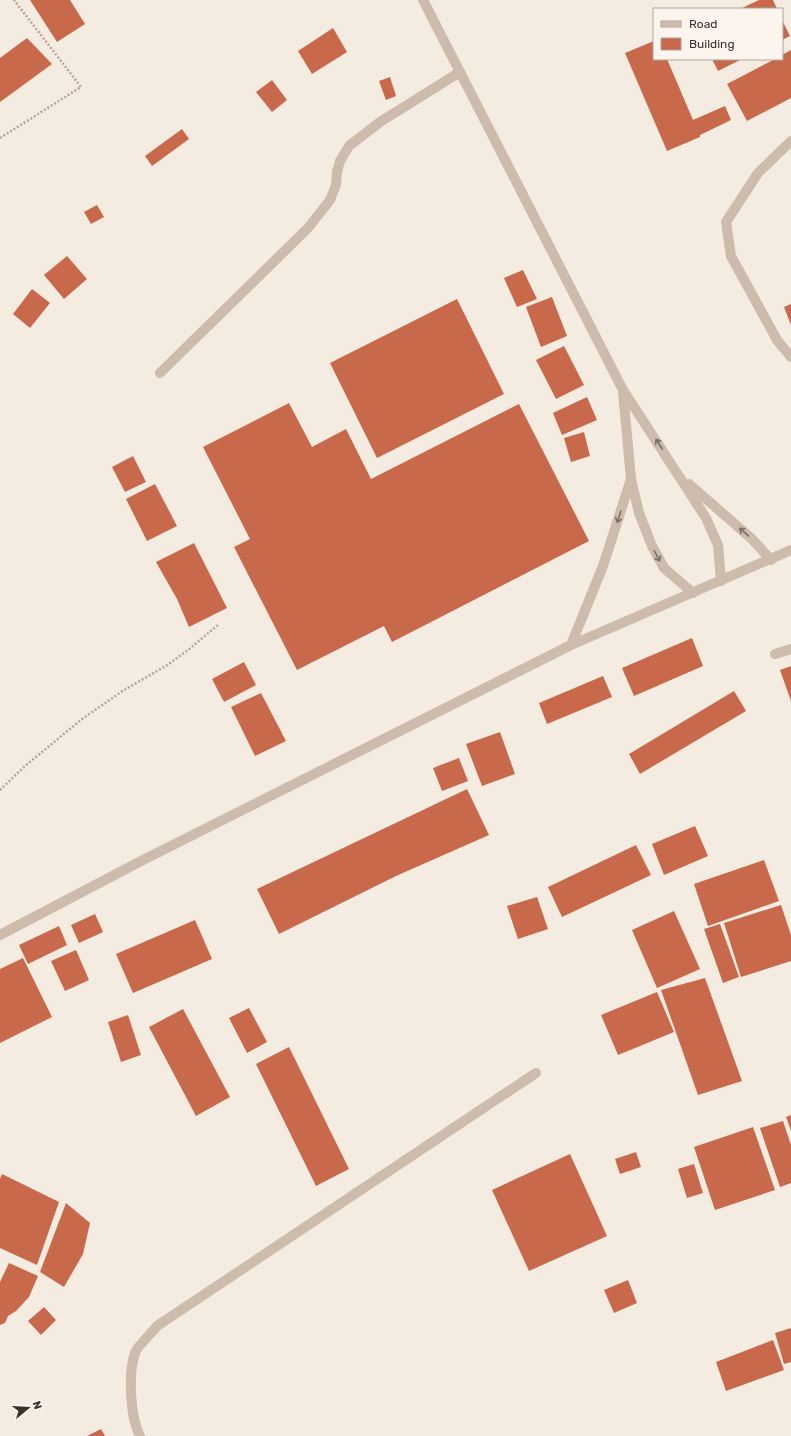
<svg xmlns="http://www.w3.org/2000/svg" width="791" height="1436" font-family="Rubik,sans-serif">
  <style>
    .building { fill: #c8694b }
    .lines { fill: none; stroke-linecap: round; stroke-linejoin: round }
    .path { stroke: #b9a596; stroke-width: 2.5; stroke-dasharray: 2 2; stroke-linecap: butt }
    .lane { stroke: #cdbbac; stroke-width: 10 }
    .street { stroke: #cdbbac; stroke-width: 10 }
    .oneway { stroke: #7d6f65 }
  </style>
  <rect width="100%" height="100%" fill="#f4ebe1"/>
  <!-- building -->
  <g class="building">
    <path d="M30 0H70L85 24 57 42Z"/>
    <path d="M759 0H773L777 9H740Z"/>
    <path d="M782 20 790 36 782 40Z"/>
    <path d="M333 28 347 52 312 74 298 51Z"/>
    <path d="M27 38 52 64 0 102V58Z"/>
    <path d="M654 41V59H667L693 120 725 106 731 120 700 135V137L667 151 625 53Z"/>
    <path d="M791 50V98L747 121 727 84 775 59H782V55Z"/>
    <path d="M712 59H742L718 71Z"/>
    <path d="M390 77 396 96 386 100 379 81Z"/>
    <path d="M272 80 287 100 272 112 256 92Z"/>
    <path d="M182 129 189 139 152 166 145 156Z"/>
    <path d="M97 205 104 217 91 224 84 212Z"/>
    <path d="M67 256 87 279 64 299 44 275Z"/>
    <path d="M523 270 537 299 517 307 504 278Z"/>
    <path d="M32 289 50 303 30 328 13 314Z"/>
    <path d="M552 297 567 336 541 347 526 307Z"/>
    <path d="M457 299 504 394 377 458 330 363Z"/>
    <path d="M791 304V325L784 307Z"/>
    <path d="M564 346 584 385 556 399 536 360Z"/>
    <path d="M587 397 597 420 562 435 553 413Z"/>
    <path d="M289 403 312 447 346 429 371 479 519 404 589 541 392 642 384 626 297 670 234 547 250 539 203 447Z"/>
    <path d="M584 432 590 456 571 462 564 438Z"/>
    <path d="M133 456 146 482 125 492 112 467Z"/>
    <path d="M155 484 177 526 147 541 126 499Z"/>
    <path d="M194 543 227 608 189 627 177 599 156 562Z"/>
    <path d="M692 638 703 666 634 696 622 668Z"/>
    <path d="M244 662 256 685 224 702 212 679Z"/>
    <path d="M791 666V701L780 670Z"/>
    <path d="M603 676 612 697 547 724 539 703Z"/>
    <path d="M734 691 746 711 640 774 629 754Z"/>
    <path d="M261 693 286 741 255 756 231 707Z"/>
    <path d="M500 732 515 774 482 786 466 744Z"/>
    <path d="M459 758 468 781 442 791 433 768Z"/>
    <path d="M467 789 489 835 396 876 279 934 257 889Z"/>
    <path d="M695 826 708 856 664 875 652 844Z"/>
    <path d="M636 845 651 875 562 917 548 887Z"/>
    <path d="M764 860 779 901 708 926 694 884Z"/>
    <path d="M537 897 548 929 518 939 507 906Z"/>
    <path d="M781 905 791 935V961L741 977 724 923Z"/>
    <path d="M674 911 700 969 657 988 632 930Z"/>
    <path d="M95 914 103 932 79 943 71 925Z"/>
    <path d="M195 920 212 959 133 993 116 954Z"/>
    <path d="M720 924 739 977 723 983 704 929Z"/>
    <path d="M59 926 67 945 28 964 19 945Z"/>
    <path d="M76 950 89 980 65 991 51 961Z"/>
    <path d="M23 958 52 1017 0 1043V969Z"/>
    <path d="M705 978 742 1081 698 1095 661 990Z"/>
    <path d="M657 992 674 1032 618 1055 601 1015Z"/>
    <path d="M249 1008 267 1042 247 1053 229 1018Z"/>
    <path d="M183 1009 230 1097 196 1116 149 1027Z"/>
    <path d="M128 1015 141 1055 121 1062 108 1022Z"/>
    <path d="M289 1047 349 1169 316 1186 256 1064Z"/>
    <path d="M791 1115V1131L786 1117Z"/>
    <path d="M783 1121 791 1145V1183L780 1187 760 1128Z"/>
    <path d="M753 1127 775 1190 715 1210 694 1147Z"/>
    <path d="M636 1152 641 1167 620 1174 615 1159Z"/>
    <path d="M570 1154 607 1236 529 1271 492 1190Z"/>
    <path d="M694 1164 703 1193 687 1198 678 1169Z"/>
    <path d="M2 1174 59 1202 37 1265 0 1248V1179Z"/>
    <path d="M66 1203 90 1223 83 1254 64 1287 40 1272Z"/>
    <path d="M9 1263 38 1276 29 1297 16 1311 8 1316 5 1323 0 1325V1282Z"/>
    <path d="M628 1280 637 1303 614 1313 604 1290Z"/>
    <path d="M44 1307 56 1320 41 1335 28 1321Z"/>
    <path d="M791 1328V1362L784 1364 775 1333Z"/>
    <path d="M773 1340 784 1370 726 1391 716 1362Z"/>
    <path d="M101 1429 105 1436H87Z"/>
  </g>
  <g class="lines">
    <!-- path -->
    <g class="path">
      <path d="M0 138 81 87 14 0"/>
      <path d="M0 790 25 766 82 719 124 690 166 666 188 650 218 625"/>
    </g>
    <!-- lane -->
    <g class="lane">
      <path d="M791 141 758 173 726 222 731 256 777 340 791 357"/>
      <path d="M160 373 308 228 330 200 336 185 337 172 340 161 349 146 380 122 460 72"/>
      <path d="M140 1436C130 1417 128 1373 135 1353 138 1345 152 1333 157 1326L536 1073"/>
    </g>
    <!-- street -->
    <g class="street">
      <path d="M423 0 623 390 706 518 718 545 721 581"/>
      <path d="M623 392 631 479 639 513 652 546 664 568 693 593"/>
      <path d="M689 484 752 539 771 560"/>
      <path d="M571 645 603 566 631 479"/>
      <path d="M775 654 791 649"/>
      <path d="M0 935 143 860 571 645 791 550"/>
    </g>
  </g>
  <!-- one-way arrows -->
  <defs><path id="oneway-shaft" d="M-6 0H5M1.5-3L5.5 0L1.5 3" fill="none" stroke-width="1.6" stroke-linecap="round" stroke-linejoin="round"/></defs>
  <g class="oneway">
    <use href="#oneway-shaft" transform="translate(659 444) rotate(-123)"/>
    <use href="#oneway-shaft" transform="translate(619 517) rotate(108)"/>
    <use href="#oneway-shaft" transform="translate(744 532) rotate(-139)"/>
    <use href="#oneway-shaft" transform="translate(657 556) rotate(62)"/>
  </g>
  <!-- legend -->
  <rect x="653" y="8" width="130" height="52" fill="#fbf5ee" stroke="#aea6a0"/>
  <rect x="661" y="21" width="20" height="6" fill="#cdbbac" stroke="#aea6a0"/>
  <text x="689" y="28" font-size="12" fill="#3b302b">Road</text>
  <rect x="661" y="38" width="20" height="12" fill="#c8694b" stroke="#aea6a0"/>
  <text x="689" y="48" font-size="12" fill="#3b302b">Building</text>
  <!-- north arrow -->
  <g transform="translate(28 1408) rotate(72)" stroke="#fbf5ee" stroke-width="3" paint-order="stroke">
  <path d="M0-3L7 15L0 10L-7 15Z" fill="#3b302b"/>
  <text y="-6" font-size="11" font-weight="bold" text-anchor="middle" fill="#3b302b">N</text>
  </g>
</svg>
